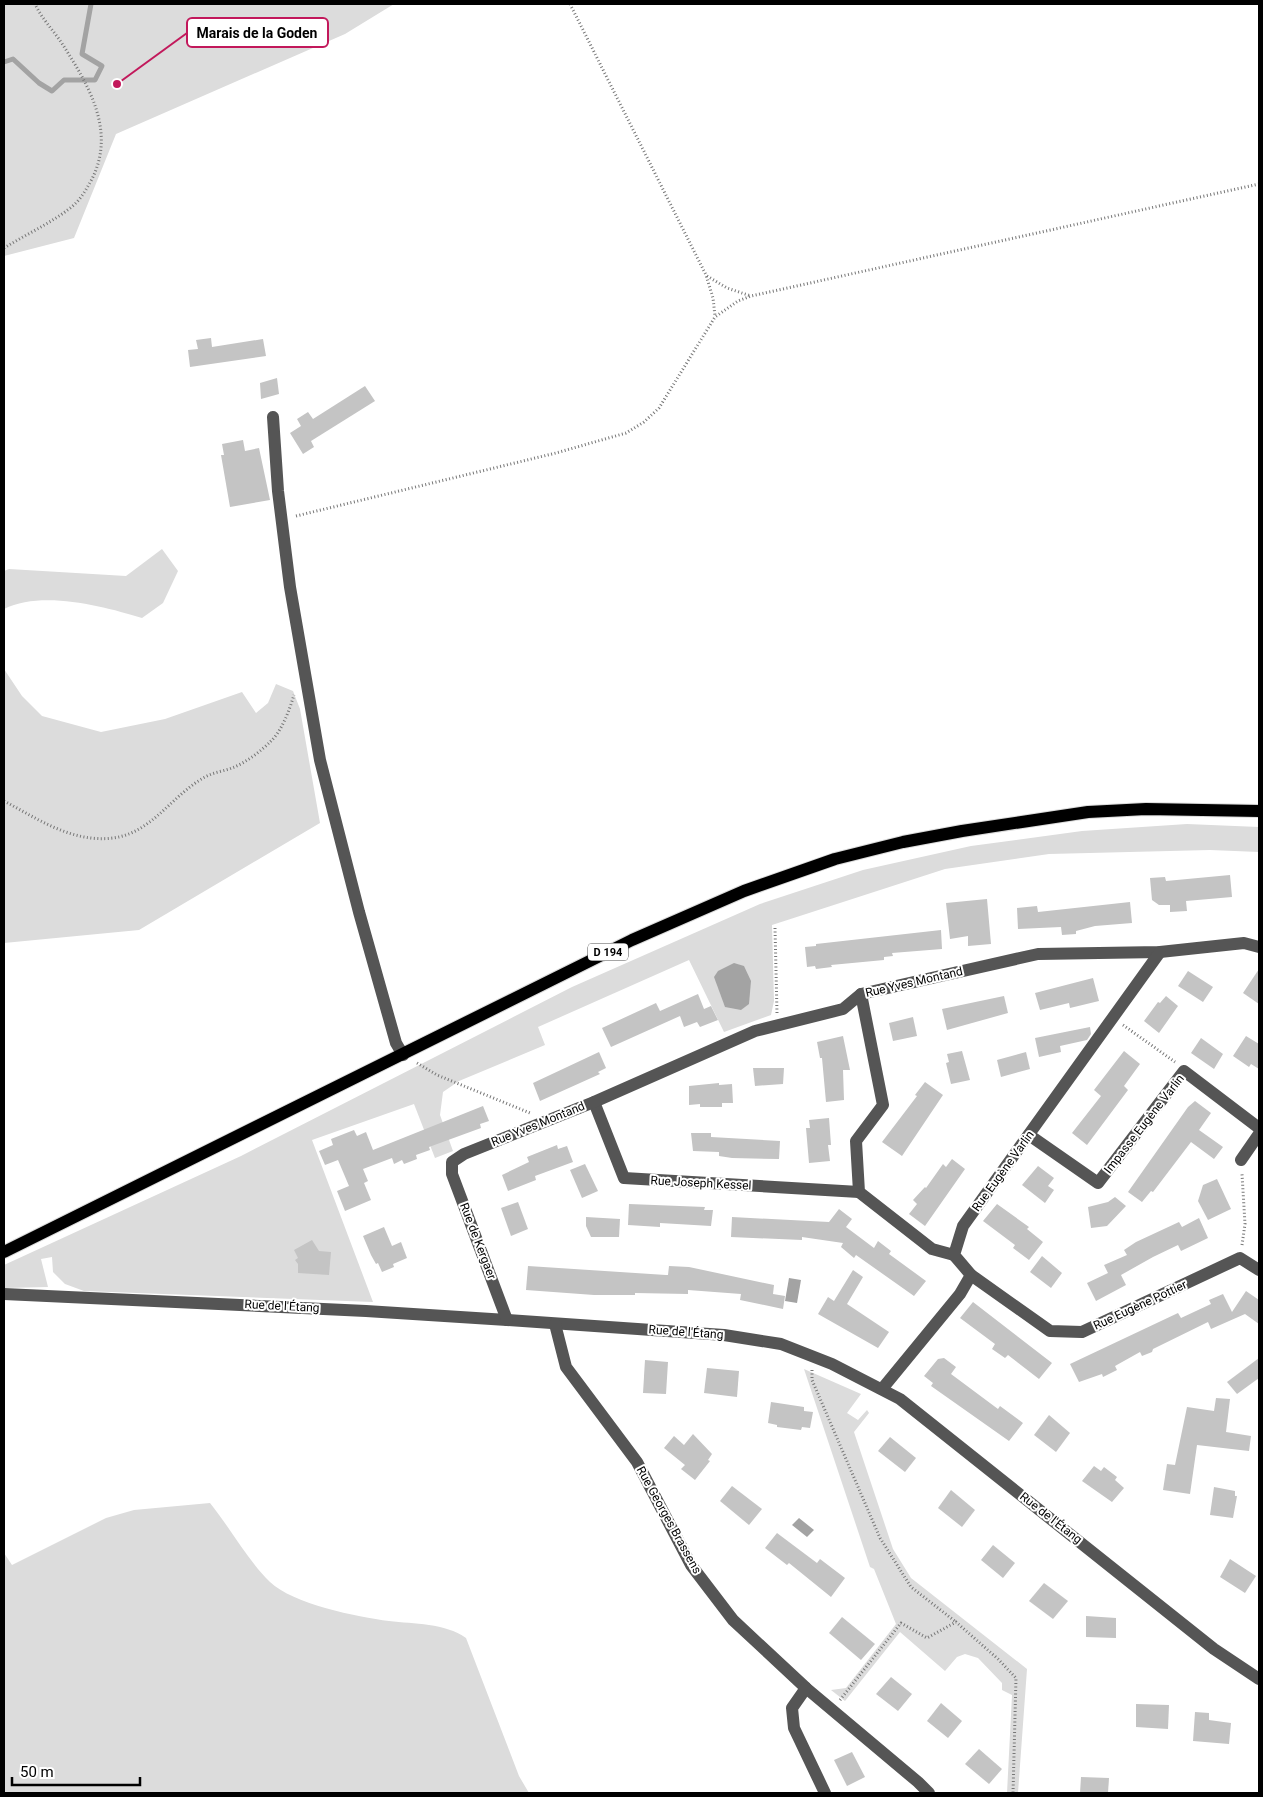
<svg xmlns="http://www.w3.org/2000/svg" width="1263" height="1797" font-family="Roboto,sans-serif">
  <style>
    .green { fill: #dcdcdc }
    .water { fill: #a3a3a3 }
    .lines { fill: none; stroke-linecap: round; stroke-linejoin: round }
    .stream { stroke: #a3a3a3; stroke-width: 5 }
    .building { fill: #c4c4c4 }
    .major-casing { stroke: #dbdbdb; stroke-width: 14 }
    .path { stroke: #777; stroke-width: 3; stroke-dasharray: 1 2.5; stroke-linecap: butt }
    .minor { stroke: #555; stroke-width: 12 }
    .major { stroke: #000; stroke-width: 12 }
    .labels { text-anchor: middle; stroke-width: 4; stroke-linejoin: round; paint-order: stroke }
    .shield { fill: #fff; stroke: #4c4c4c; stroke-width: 1 }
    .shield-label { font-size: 11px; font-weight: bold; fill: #000 }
    .street-label { font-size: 12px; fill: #000; stroke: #fff }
    .leader { fill: none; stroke: #c2185b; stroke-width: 2 }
    .callout-dot { fill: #c2185b; stroke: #fff; stroke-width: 2 }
    .callout { fill: #fff; stroke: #c2185b; stroke-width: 2 }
    .callout-label { font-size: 14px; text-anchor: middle; font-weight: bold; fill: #000 }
  </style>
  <rect width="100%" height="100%" fill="#fff"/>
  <!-- green -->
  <g class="green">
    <path d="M4 4H394L345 34 116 134 74 238 4 256Z"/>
    <path d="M162 549 178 571 163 603 142 618C103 606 42 590 4 609V571L9 569 126 576Z"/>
    <path d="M4 669 22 696 42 716 101 732 165 719 242 692 256 713 268 703 276 684 293 691 300 709 320 823 139 930 4 943Z"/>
    <path d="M1187 824 1259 827V852L1210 850 1049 854 945 869 772 925 774 1001 771 1015 724 1032 689 960 538 1027 545 1045 459 1081 443 1092 440 1115 453 1151 435 1158 414 1104 312 1140 373 1302 84 1291 65 1284 53 1272 52 1257 41 1259 48 1287 4 1288V1265L241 1156 572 987 760 904 863 870 971 846 1082 831Z"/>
    <path d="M804 1369 861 1394 847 1413 858 1420 867 1410 869 1413 854 1432 893 1549 911 1578 1027 1669 1018 1793H1007L1012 1695 1002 1690V1683L978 1658 965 1654 957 1657 945 1671 900 1632 845 1701 831 1690 846 1688 896 1624 874 1569 870 1567Z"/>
    <path d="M210 1503C231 1529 246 1558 270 1582 293 1604 357 1617 389 1621 414 1624 445 1623 466 1638L519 1776 529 1793H4V1553L12 1565 106 1518 134 1510Z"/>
  </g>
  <!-- water -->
  <g class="water">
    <path d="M734 963 744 966 751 981 749 1004 741 1010 725 1007 714 977 718 971Z"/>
    <path d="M789 1278 801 1280 797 1303 785 1301Z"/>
    <path d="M799 1518 814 1530 807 1537 792 1525Z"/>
  </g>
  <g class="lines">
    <!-- stream -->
    <path class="stream" d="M4 62 13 59 39 83 52 91 64 80H95L102 66 82 54 91 4"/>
  </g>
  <!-- building -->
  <g class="building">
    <path d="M211 338 212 347 263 339 266 356 190 367 188 350 198 349 196 340Z"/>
    <path d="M277 378 279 394 261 399 260 383Z"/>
    <path d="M365 386 375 401 311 441 314 447 303 454 290 433 301 426 297 419 308 412 313 419Z"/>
    <path d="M243 440 245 451 259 448 270 500 230 507 221 455H224L222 444Z"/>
    <path d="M1230 875 1232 897 1186 901 1187 911 1170 912V905H1159L1152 900 1150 878 1165 877 1166 881Z"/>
    <path d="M987 899 991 944 968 946V936L950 939 946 903Z"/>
    <path d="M1130 902 1132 923 1095 926 1076 931V934L1062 935 1061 927 1018 929 1017 908 1037 906 1038 912Z"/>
    <path d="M941 930 942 949 892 953 893 956 884 957V960L831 965 832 967 816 969 815 966 807 967 805 947 816 946V944Z"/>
    <path d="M1259 969V1004L1243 993Z"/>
    <path d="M1188 971 1213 987 1203 1002 1178 986Z"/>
    <path d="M1093 978 1099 1001 1070 1008 1069 1003 1040 1010 1035 993Z"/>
    <path d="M698 994 704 1009 711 1006 718 1020 700 1027 697 1022 684 1027 680 1016 611 1047 602 1028 656 1003 660 1011Z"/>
    <path d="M1004 996 1008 1013 947 1030 942 1009Z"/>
    <path d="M1166 996 1178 1006 1159 1033 1144 1021 1158 1002 1160 1003Z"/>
    <path d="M913 1017 917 1036 893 1041 889 1023Z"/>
    <path d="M1090 1027 1091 1034 1087 1040 1060 1046 1061 1052 1039 1057 1035 1038Z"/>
    <path d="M843 1036 850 1070H843L844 1100 826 1102 822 1058H820L817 1042Z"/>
    <path d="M1246 1036 1259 1044V1069L1251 1064 1249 1067 1233 1056Z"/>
    <path d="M1201 1038 1223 1054 1214 1069 1191 1053Z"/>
    <path d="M962 1051 970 1080 951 1084 946 1063 949 1062 947 1054Z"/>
    <path d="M1124 1051 1140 1064 1124 1086 1128 1090 1087 1145 1072 1133 1101 1096 1094 1090Z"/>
    <path d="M599 1052 606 1068 598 1072 600 1074 540 1101 533 1083Z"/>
    <path d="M1026 1052 1030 1069 1001 1077 997 1060Z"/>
    <path d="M753 1068H784L783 1084 755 1086Z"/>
    <path d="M925 1082 943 1095 902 1156 882 1142 917 1096 915 1095Z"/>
    <path d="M719 1083V1085L732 1084 733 1103H722V1107H700V1104L689 1105V1086Z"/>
    <path d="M1195 1101 1211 1113 1199 1130 1223 1147 1214 1159 1191 1142 1153 1192 1151 1191 1142 1202 1128 1192 1188 1107Z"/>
    <path d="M483 1106 489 1121 480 1124 481 1128 429 1147 430 1150 416 1155 417 1159 404 1164 402 1160 394 1164 392 1158 363 1169 368 1181 364 1183 371 1200 345 1211 337 1191 349 1186 338 1160 325 1165 319 1151 333 1145 331 1139 354 1130 357 1136 366 1132 373 1150Z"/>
    <path d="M829 1118 831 1145H828L830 1161 809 1163 806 1128H810L809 1120Z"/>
    <path d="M691 1133H711V1137L780 1141 779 1159 732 1158 719 1156V1152L693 1151Z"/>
    <path d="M557 1145 558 1149 567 1146 573 1162 535 1176 536 1180 508 1191 502 1175 529 1162 527 1157Z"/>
    <path d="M952 1159 965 1169 925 1226 909 1214 917 1204 913 1200 925 1187 926 1188 943 1164 946 1167Z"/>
    <path d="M585 1164 598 1191 582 1198 570 1170Z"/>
    <path d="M1038 1166 1054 1178 1048 1186 1054 1190 1045 1203 1022 1185Z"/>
    <path d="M1217 1179 1231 1209 1208 1220 1198 1201 1203 1185Z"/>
    <path d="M1115 1197 1126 1206 1107 1226 1091 1228 1088 1207 1108 1202Z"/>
    <path d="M518 1202 528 1229 511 1236 501 1208Z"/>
    <path d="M629 1204 705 1207 704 1210H713L711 1226 660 1223V1227L628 1225Z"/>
    <path d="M997 1204 1029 1227 1027 1229 1043 1242 1029 1260 1013 1248 1015 1245 983 1221Z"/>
    <path d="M839 1209 852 1219 846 1227 874 1248 878 1241 891 1251 889 1254 926 1281 914 1296 856 1255 854 1258 841 1247 843 1243 802 1237V1240L731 1237 732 1217 829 1222Z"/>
    <path d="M586 1217 620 1219 619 1237H591L586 1226Z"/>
    <path d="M1199 1218 1208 1238 1181 1251 1178 1245 1153 1257 1121 1275 1126 1285 1096 1301 1087 1283 1108 1273 1104 1265 1127 1255 1124 1250 1136 1242 1179 1222 1182 1227Z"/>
    <path d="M384 1227 392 1246 401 1242 407 1258 393 1264 394 1267 382 1272 378 1263 376 1264 371 1255 363 1236Z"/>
    <path d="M312 1240 319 1251 331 1252 329 1275 298 1273V1264L295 1260 298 1258 294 1250Z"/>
    <path d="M1042 1256 1062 1273 1051 1288 1030 1272Z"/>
    <path d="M528 1266 666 1275H668L669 1266 689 1267 774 1285 773 1294 785 1296 783 1309 740 1300 741 1294 688 1290V1294L635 1293V1295H594L526 1290Z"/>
    <path d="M853 1270 863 1277 847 1304 889 1332 878 1348 818 1314 828 1297 834 1301Z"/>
    <path d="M1246 1291 1259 1300V1324L1245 1314 1211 1329 1208 1322 1153 1349 1152 1352 1142 1356 1140 1352 1115 1366 1117 1370 1103 1377 1102 1374 1079 1382 1070 1364 1178 1313 1181 1318 1211 1304 1209 1300 1223 1294 1232 1312Z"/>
    <path d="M973 1302 1052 1363 1039 1379 1008 1355 1005 1358 992 1349 995 1344 960 1318Z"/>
    <path d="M944 1358 956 1367 951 1374 998 1409 1000 1406 1023 1423 1009 1441 931 1386 933 1383 924 1376 938 1359Z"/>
    <path d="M1259 1358V1378L1237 1394 1227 1382Z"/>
    <path d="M645 1360 668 1362 666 1394 643 1393Z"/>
    <path d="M707 1368 739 1371 737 1397 704 1393Z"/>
    <path d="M1216 1398 1230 1399 1226 1432 1251 1436 1249 1451 1197 1445 1190 1494 1163 1490 1167 1464 1175 1465 1187 1407 1214 1411Z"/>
    <path d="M771 1402 804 1407V1411L813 1412 810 1428 802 1427 801 1430 777 1427V1425L768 1423Z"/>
    <path d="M1049 1415 1070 1433 1056 1452 1034 1435Z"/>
    <path d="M693 1434 712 1454 708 1460 710 1461 695 1480 681 1469 685 1465 664 1448 674 1436 684 1445Z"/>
    <path d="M890 1437 916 1458 905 1472 878 1451Z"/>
    <path d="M1094 1466 1101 1471 1104 1467 1117 1477 1115 1480 1124 1488 1112 1502 1082 1481Z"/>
    <path d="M732 1486 762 1509 749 1525 720 1501Z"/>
    <path d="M1214 1487 1235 1491V1496H1237L1233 1518 1210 1515Z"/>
    <path d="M951 1490 975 1510 962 1527 938 1508Z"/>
    <path d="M777 1533 817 1563 820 1559 845 1578 831 1597 789 1563 787 1565 765 1548Z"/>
    <path d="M993 1545 1015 1563 1003 1578 981 1560Z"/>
    <path d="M1230 1559 1256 1576 1245 1593 1220 1577Z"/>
    <path d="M1044 1583 1068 1601 1053 1619 1029 1601Z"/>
    <path d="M1086 1616 1116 1618V1638L1086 1637Z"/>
    <path d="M842 1617 875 1644 861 1660 829 1633Z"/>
    <path d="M891 1677 912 1694 898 1711 876 1694Z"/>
    <path d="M941 1703 962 1721 948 1738 927 1721Z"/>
    <path d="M1136 1704 1169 1705 1168 1729 1136 1727Z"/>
    <path d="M1195 1712 1209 1713V1720L1231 1723 1229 1744 1193 1741Z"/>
    <path d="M979 1749 1002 1769 989 1784 965 1764Z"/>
    <path d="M852 1752 865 1777 847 1786 834 1760Z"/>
    <path d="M1081 1777 1109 1778 1108 1793H1080Z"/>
  </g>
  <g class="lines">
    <defs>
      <path id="major" d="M4 1252 632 940 744 891 835 859 903 842 962 831 1088 812 1146 809 1259 811"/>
    </defs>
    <!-- major casing -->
    <use href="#major" class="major-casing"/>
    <!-- path -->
    <g class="path">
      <path d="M570 4 706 275 713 298 715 316"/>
      <path d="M4 248C25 235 49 224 69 209 80 201 86 190 92 179 116 131 89 86 63 45 54 31 42 19 35 4"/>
      <path d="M707 276 727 288 751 296"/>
      <path d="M296 516 556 453 626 433 644 422 659 408 715 317 738 301 751 296 1259 184"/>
      <path d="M4 801C38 819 72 843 113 838 153 833 173 793 207 776 215 772 224 771 232 768 245 763 260 752 270 742 282 731 289 711 294 695"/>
      <path d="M775 928 777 1013"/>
      <path d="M1123 1025 1175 1062"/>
      <path d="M417 1063 437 1075 530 1113"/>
      <path d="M1242 1245 1245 1224 1242 1174"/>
      <path d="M812 1370V1380L880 1538 911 1587 956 1622"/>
      <path d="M840 1700 901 1623 927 1638 956 1622 998 1659 1016 1678 1013 1793"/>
    </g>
    <!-- minor -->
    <g class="minor">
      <path d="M273 417 278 491 290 587 320 760 359 912 396 1043 403 1055"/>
      <path d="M861 994 883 1105 856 1141 859 1192 932 1249 954 1255"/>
      <path d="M594 1102 624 1178 859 1192"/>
      <path d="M1029 1135 1098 1183 1184 1071 1259 1128"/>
      <path d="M1241 1160 1259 1134"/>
      <path d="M971 1275 1050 1331 1082 1332 1240 1258 1259 1270"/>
      <path d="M4 1294 366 1311 507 1320 724 1335 781 1344 832 1364 900 1399 1214 1649 1259 1679"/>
      <path d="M507 1320 452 1174V1162L464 1154 594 1102 755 1031 843 1009 861 994 1038 954 1160 952 1244 943 1259 947"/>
      <path d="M555 1324 566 1367 637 1462 691 1565 733 1620 806 1688 918 1782 929 1793"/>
      <path d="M882 1389 960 1294 971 1275 954 1255 963 1226 1160 952"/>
      <path d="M806 1688 792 1708 794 1728 825 1793"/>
    </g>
    <!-- major -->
    <use href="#major" class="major"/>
  </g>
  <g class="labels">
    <!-- shield labels -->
    <rect class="shield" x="588" y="943.5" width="40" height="17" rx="4"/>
    <g class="shield-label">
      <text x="608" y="956">D 194</text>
    </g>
    <!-- street labels -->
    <g class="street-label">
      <text transform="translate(914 982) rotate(-13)" y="4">Rue Yves Montand</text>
      <text transform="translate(538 1124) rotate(-22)" y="4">Rue Yves Montand</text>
      <text transform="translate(1144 1124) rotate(-52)" y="4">Impasse Eugène Varlin</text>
      <text transform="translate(1003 1171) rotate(-54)" y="4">Rue Eugène Varlin</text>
      <text transform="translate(701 1183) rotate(3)" y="4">Rue Joseph Kessel</text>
      <text transform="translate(478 1241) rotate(69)" y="4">Rue de Kergaer</text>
      <text transform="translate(1140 1305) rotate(-25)" y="4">Rue Eugène Pottier</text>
      <text transform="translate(282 1306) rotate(3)" y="4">Rue de l'Étang</text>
      <text transform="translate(686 1332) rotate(4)" y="4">Rue de l'Étang</text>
      <text transform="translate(1051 1518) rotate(38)" y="4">Rue de l'Étang</text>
      <text transform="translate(669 1520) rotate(61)" y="4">Rue Georges Brassens</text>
    </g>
  </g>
  <!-- callouts -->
  <path class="leader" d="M117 84L187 33"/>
  <circle class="callout-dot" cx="117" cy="84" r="5"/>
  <rect class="callout" x="187" y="18" width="141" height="29" rx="5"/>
  <g class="callout-label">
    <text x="257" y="38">Marais de la Goden</text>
  </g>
  <!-- border -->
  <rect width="1263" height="1797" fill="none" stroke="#000000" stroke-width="10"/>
  <!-- scale -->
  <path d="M12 1777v8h128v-8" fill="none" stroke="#000000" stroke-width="2.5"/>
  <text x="20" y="1777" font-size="15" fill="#000000" stroke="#ffffff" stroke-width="4" paint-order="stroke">50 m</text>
</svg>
